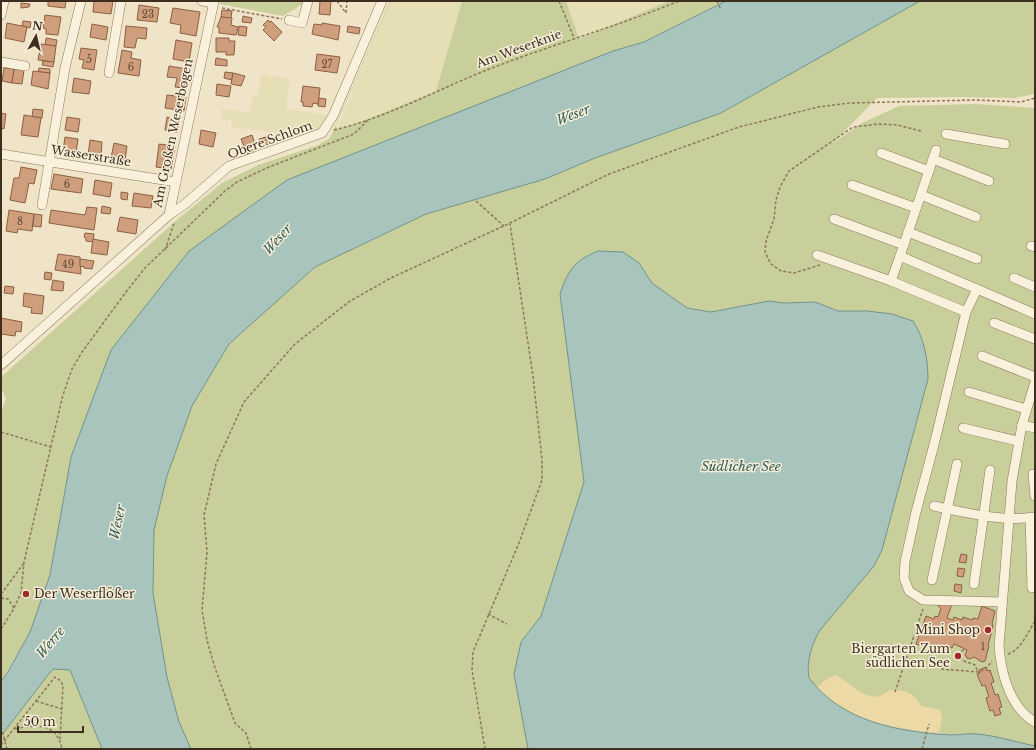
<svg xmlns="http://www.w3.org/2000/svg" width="1036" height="750" font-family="'Libre Baskerville',serif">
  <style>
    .farmland { fill: #e6deb5 }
    .green { fill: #c9cf9b }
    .sand { fill: #ecd9a5 }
    .water { fill: #a9c4bc; stroke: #6f938a }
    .building { fill: #cf9f7d; stroke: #8d5f41 }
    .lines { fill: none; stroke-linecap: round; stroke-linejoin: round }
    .minor-casing { stroke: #8d765c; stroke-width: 10 }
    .path { stroke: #8d765c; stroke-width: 1.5; stroke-dasharray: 3 2; stroke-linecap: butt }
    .minor { stroke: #faf1dc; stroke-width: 9 }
    .path-bridge { stroke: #8d765c; stroke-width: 1.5; stroke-dasharray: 3 2; stroke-linecap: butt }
    .poi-dot { fill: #9e2a2b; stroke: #f7eed8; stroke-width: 1.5 }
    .labels { text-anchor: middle; stroke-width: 3; stroke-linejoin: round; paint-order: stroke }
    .number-label { font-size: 10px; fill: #624a37 }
    .street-label { font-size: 12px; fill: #3d2e20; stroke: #f7eed8 }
    .poi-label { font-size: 12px; fill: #3d2e20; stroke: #f7eed8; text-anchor: end }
    .water-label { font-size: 13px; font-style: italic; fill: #2f5d5a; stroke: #f7eed8 }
  </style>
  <rect width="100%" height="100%" fill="#f0e4c8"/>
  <!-- farmland -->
  <g class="farmland">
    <path d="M391 1H462L436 91 353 125 337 129Z"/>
    <path d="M566 1H669L578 39Z"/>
    <path d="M261 74 290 79 286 109 328 115 322 125 315 132 305 137 231 127 232 120 221 119 222 109 250 113 252 96H258Z"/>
  </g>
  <!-- green -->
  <g class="green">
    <path d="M220 1H304L303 4 283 16 220 4Z"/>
    <path d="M390 1H391L336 126 337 129 353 125 436 91 462 1H566L579 39 669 1H726L644 42 613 51 436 122 189 251 111 350 71 457 50 575 30 632 8 672 1 681V412L6 399 1 387V377L178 219 222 183 258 165 318 145 330 138Z"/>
    <path d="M920 1H1035V94L1015 98 960 97 877 98 833 143 862 123 899 106 975 104 1035 108V746L979 734 953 735 896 729 875 723 817 688 809 678V657L815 640 820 630 874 566 882 550 928 379 925 351 913 321 892 314 867 311H838L815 302 783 303 769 301 711 312 687 308 652 283 639 263 560 294 584 482 541 616 521 642 514 674 528 749H191L179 722 167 677 153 593 154 530 167 476 192 406 229 344 315 267 426 214 545 179 595 158 721 113Z"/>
    <path d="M53 669 70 670 102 749H1V736Z"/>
  </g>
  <!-- sand -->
  <path class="sand" d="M835 675C852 682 870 709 889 690 905 690 913 691 921 706L940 710 942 718 939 733C893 728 852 723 817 688L824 681Z"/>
  <!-- water -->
  <g class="water">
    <path d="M726 1H920L721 113 595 158 545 179 426 214 315 267 229 344 192 406 167 476 154 530 153 593 167 677 179 722 191 749H102L70 670 53 669 48 675 1 736V681L8 672 30 632 50 575 71 457 111 350 189 251 287 180 613 51 644 42Z"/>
    <path d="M598 251 623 252 639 263 652 283 687 308 711 312 769 301 783 303 815 302 838 311H867L892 314 913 321C924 338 928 359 928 379L882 550 874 566 820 630C812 644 806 661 809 678 842 722 899 732 951 735 960 735 969 733 978 734 997 736 1016 742 1035 746V749H528L514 674 521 642 541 616 584 482 560 294C568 270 574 261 598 251Z"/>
  </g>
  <!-- building -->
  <g class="building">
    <path d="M48 1H66L65 8 48 6Z"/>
    <path d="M94 1H113L111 14 93 12Z"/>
    <path d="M320 1H331L330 15 319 14Z"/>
    <path d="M21 3 30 4 29 7 21 8Z"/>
    <path d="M139 5 159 8 157 22 137 20Z"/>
    <path d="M173 8 200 12 196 36 180 33 181 25 170 23Z"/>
    <path d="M222 10 232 11 231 18 221 17Z"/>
    <path d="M45 15 61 17 58 35 46 34V29L43 28Z"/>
    <path d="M243 16 252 18 251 23 242 22Z"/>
    <path d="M221 17 232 18 231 25 238 27 236 35 219 33V27H217Z"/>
    <path d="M268 20 270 22 271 21 282 32 274 41 263 30 266 27 263 25Z"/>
    <path d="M23 21 31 22 30 28 22 26Z"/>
    <path d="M7 23 27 27 24 42 5 38Z"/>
    <path d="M322 23 340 26 338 40 312 34 314 24 322 25Z"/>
    <path d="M92 24 108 27 106 40 90 37Z"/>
    <path d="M126 26 147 28 146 39 137 38 135 48 124 47Z"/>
    <path d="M239 26 247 27 246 36 238 35Z"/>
    <path d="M348 26 360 28 359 34 347 32Z"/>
    <path d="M46 38 57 40 56 46 45 45Z"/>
    <path d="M216 38H229V41H235L234 55H226V52H216Z"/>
    <path d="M176 40 192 43 189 62 173 59Z"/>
    <path d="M41 44 56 46 54 62 38 60Z"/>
    <path d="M81 48 97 50 94 70 82 68 84 60 79 59Z"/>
    <path d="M122 50 132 52 131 58 141 60 139 76 118 73Z"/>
    <path d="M317 54 340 57 337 73 315 70Z"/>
    <path d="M216 58 227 60V66L215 65Z"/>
    <path d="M43 61 54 62 53 67 42 65Z"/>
    <path d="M169 66 187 69 184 88 175 87 177 78 167 77Z"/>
    <path d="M4 68 14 69 12 83 2 81Z"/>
    <path d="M39 68 50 69V73L38 72Z"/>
    <path d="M14 69 24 70 22 84 12 83Z"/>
    <path d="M33 71 50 73 48 89 31 85Z"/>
    <path d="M225 72 233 73 232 80 224 78Z"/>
    <path d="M233 73 245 76 241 86 231 84Z"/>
    <path d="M74 78 91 81 89 94 72 92Z"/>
    <path d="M217 84 231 86 229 97 216 95Z"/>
    <path d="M303 86 320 88 318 104 313 103 312 107 303 106V102H301Z"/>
    <path d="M167 95 186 97 184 111 165 108Z"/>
    <path d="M319 98 326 99 325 107 318 106Z"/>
    <path d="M33 109 43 110 42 118 32 117Z"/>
    <path d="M1 113 6 114 4 129 1 128Z"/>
    <path d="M24 115 41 118 38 137 21 135Z"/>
    <path d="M67 117 80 119 78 132 65 130Z"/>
    <path d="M167 117 179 119 177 132 165 130Z"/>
    <path d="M201 130 216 133 213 147 199 144Z"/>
    <path d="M252 135 257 150 247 154 241 139Z"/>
    <path d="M65 137 78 139 76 153 63 151Z"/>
    <path d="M266 137 269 144 262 146 259 139Z"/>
    <path d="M90 140 102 142 101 157 88 155Z"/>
    <path d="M114 143 127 146 125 161 111 158Z"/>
    <path d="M159 144 175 146 171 169 156 167Z"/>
    <path d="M21 167 37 170 34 184 29 183 25 203 10 200 14 178H19Z"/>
    <path d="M54 174 83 179 81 193 51 189Z"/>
    <path d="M95 180 112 183 110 197 93 194Z"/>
    <path d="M121 192 128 193 127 200 121 199Z"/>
    <path d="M134 193 153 196 151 208 132 206Z"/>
    <path d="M102 206 111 208 110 214 101 213Z"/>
    <path d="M87 207 97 208 94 230 49 223 51 210 85 215Z"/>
    <path d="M9 210 34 214 32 231 18 229 17 233 6 231Z"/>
    <path d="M34 214 42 215 41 227 33 226Z"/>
    <path d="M120 217 138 220 136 234 117 231Z"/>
    <path d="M85 233 94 234 93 242 86 241V238L84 237Z"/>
    <path d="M93 239 109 242 107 255 91 253Z"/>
    <path d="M58 254 80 257 81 274 55 270Z"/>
    <path d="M80 259 94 261 92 269 84 268 83 266 80 267Z"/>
    <path d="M45 272 52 273 51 280 44 279Z"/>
    <path d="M53 280 64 282 63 291 51 290Z"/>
    <path d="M5 286 14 287 13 294 4 293Z"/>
    <path d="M24 293 44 296 42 314 31 313 32 308 23 306Z"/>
    <path d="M1 318 22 322 21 332 16 331 15 336 1 334Z"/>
    <path d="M961 554 967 555 966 563 959 562Z"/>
    <path d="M958 568 965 569 963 577 957 576Z"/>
    <path d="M955 584 962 585 961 593 954 591Z"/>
    <path d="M937 604H952L947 618 953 620 954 617 962 620 963 617 972 620 973 618 978 619 982 606 995 611 992 624 993 625 992 631 988 645 989 646 985 661 982 662 974 657 970 659 967 658 965 655 967 650 954 644 952 648 944 645 943 648 935 645 934 647 925 644 924 647 916 644 926 616 934 619 935 616 938 617 941 609Z"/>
    <path d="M986 667 987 671 990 670 994 682 991 683 995 695 998 694 1002 707 999 708 1001 714 995 716 993 710 990 711 986 698 989 697 985 685 982 686 977 674 980 673 979 670Z"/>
  </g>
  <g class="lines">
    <defs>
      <g id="minor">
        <path d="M202 1 213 3"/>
        <path d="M1 15 4 1"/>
        <path d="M289 20 302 23 308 1"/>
        <path d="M1 62 25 66"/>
        <path d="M109 73 121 1"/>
        <path d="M946 134 1005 144"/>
        <path d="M936 150 900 256 1035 314"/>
        <path d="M881 153 929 171"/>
        <path d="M1 154 176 182"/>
        <path d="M933 159 989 181"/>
        <path d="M852 185 916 208"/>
        <path d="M921 195 976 217"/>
        <path d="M42 205 65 68 81 1"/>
        <path d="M169 215 185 204 229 166 322 133 333 116 382 1"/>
        <path d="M834 219 904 245"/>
        <path d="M908 232 977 259"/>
        <path d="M1031 246 1035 247"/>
        <path d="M817 255 891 281 966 312"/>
        <path d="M1014 278 1035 287"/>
        <path d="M891 281 900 256"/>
        <path d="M977 289 966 312 935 441 916 512 905 562 904 578 909 591 923 600 1002 602"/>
        <path d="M994 323 1035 339"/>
        <path d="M982 356 1035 377"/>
        <path d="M1 365 169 215 214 1"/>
        <path d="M1035 382 1022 425 1012 481 999 646C1001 673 1010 708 1035 722"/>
        <path d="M969 392 1026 409"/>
        <path d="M1022 425 1035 428"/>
        <path d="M963 428 1018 441"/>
        <path d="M1033 474 1035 496"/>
        <path d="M934 506C967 513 1001 522 1035 517"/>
        <path d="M1030 517 1032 588"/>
        <path d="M932 580 957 464"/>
        <path d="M974 584 990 470"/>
      </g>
    </defs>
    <!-- minor casing -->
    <use href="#minor" class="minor-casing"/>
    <!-- path -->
    <g class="path">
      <path d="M337 1 346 13"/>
      <path d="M559 1 574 38"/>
      <path d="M717 1 721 10"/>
      <path d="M222 8 282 19"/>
      <path d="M346 13 347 1"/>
      <path d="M334 130C389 117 440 88 492 68 554 44 618 26 679 1"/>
      <path d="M476 201 504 226"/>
      <path d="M165 250 174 223"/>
      <path d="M820 265 794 273 781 271 771 264 765 252 766 241 774 219 776 200 780 187 789 171 853 127 879 124 898 125 921 131"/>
      <path d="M1 394V403"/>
      <path d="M1 432 51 447"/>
      <path d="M1 594 24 563"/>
      <path d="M1 598 8 599 14 608"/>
      <path d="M488 614 507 624"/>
      <path d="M1 629 13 610 21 593 24 562 63 395 72 369 82 352 126 292 145 268 225 191 237 182 269 167 354 134 368 120"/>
      <path d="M964 650 961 651 959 656 964 661 975 665 978 672"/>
      <path d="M1008 654C1021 650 1028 632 1035 621"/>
      <path d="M941 669 978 672 986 669 992 661"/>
      <path d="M895 692 923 609"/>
      <path d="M36 701 62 709"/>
      <path d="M15 729C37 724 57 723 62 749"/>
      <path d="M1 745 55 677 61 681 63 686 60 739"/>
      <path d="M251 749 246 733 235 723 215 668 207 640 202 610 207 552 204 515 216 464 244 402 295 344 350 301 391 278 510 223 609 174 739 127 818 107 850 103 976 100 1021 102 1035 98"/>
      <path d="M485 749 472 670 473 652 519 543 542 480V460L533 376 510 224"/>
      <path d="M922 749 929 724"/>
    </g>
    <!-- minor -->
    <use href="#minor" class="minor"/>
    <!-- path-bridge -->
    <path class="path-bridge" d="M1 727 7 749"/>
  </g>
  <!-- markers -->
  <g class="poi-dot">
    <circle cx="26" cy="594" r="4"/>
    <circle cx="988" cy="630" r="4"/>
    <circle cx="958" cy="656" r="4"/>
  </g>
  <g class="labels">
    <!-- number labels -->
    <g class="number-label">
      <text x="148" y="18">23</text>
      <text x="89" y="63">5</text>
      <text x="327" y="68">27</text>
      <text x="131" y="71">6</text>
      <text x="67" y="188">6</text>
      <text x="20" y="225">8</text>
      <text x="68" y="268">49</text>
      <text x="983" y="650">1</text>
    </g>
    <!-- street labels -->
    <g class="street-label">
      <text transform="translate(519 49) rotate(-20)" y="4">Am Weserknie</text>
      <text transform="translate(173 133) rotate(-78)" y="4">Am Großen Weserbogen</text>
      <text transform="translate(270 140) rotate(-20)" y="4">Obere Schlom</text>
      <text transform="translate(91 156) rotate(9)" y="4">Wasserstraße</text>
    </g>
    <!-- poi labels -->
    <g class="poi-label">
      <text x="34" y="598" text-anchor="start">Der Weserflößer</text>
      <text x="980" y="634">Mini Shop</text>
      <text x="950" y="653">Biergarten Zum<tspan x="950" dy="14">südlichen See</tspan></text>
    </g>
    <!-- water labels -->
    <g class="water-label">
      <text transform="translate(573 114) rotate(-21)" y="5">Weser</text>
      <text transform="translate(277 239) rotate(-48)" y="5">Weser</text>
      <text x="741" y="471">Südlicher See</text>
      <text transform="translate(117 522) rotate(-78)" y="5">Weser</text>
      <text transform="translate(50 642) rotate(-50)" y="5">Werre</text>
    </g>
  </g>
  <!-- border -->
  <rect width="1036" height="750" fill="none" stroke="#3d2e20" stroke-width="4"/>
  <!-- north arrow -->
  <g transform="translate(36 36) rotate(8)" stroke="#f7eed8" stroke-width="3" paint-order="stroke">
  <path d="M0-3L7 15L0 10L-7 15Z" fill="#3d2e20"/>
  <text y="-6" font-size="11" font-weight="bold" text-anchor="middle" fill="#3d2e20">N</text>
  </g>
  <!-- scale -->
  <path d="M18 726v6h65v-6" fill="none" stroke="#3d2e20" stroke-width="2"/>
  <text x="24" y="726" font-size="12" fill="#3d2e20" stroke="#f7eed8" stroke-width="3" paint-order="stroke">50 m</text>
</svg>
